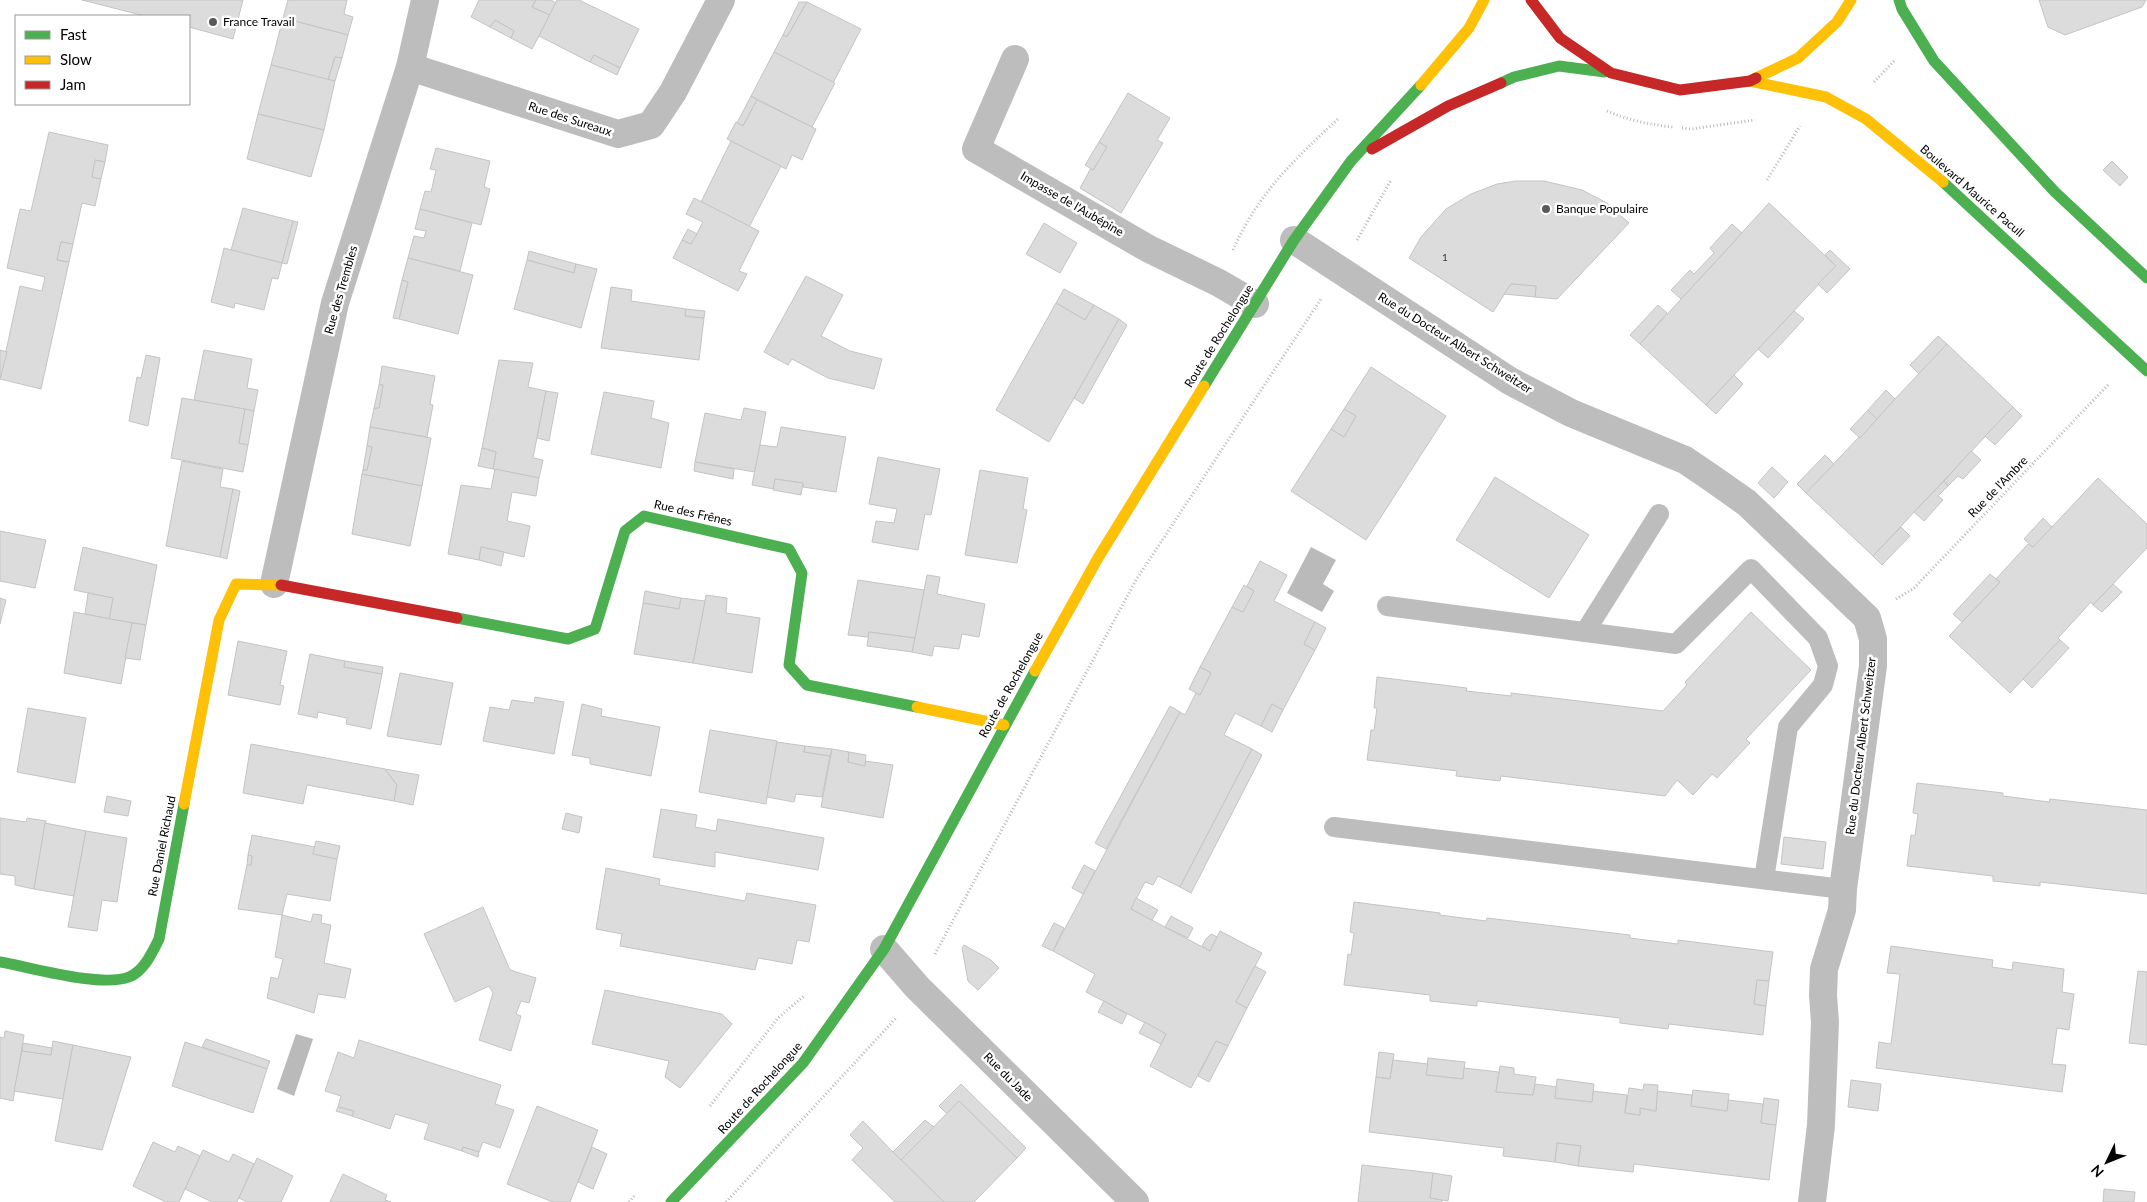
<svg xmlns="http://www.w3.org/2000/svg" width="2147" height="1202" font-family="Lato,sans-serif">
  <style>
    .water { fill: #bababa }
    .building { fill: #dcdcdc; stroke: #c4c4c4 }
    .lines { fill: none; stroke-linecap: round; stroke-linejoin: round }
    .path { stroke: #b8b8b8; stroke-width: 3; stroke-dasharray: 1 2.5; stroke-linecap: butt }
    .lane { stroke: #bdbdbd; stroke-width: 20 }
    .street { stroke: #bdbdbd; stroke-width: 28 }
    .fast { stroke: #4caf50; stroke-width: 11 }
    .slow { stroke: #ffc107; stroke-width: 11 }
    .jam { stroke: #c62828; stroke-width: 11 }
    .poi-dot { fill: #595959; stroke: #fff; stroke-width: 2 }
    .labels { text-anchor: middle; stroke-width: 5; stroke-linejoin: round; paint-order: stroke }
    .number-label { font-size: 10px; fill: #373737 }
    .poi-label { font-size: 12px; fill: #000; stroke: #fff; text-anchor: start }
    .street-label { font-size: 12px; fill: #000; stroke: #fff }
  </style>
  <rect width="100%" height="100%" fill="#fff"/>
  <!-- water -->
  <g class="water">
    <path d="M1311 547 1336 560 1323 584 1334 591 1322 612 1287 593Z"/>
    <path d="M296 1034 313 1039 294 1096 277 1089Z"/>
  </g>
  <!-- building -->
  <g class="building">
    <path d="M82 0H243L233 39 189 27V16H145Z"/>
    <path d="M288 0H347L344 14 353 17 348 35 283 18Z"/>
    <path d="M479 0H536L532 7 550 15 532 49 511 38 514 31 495 20 490 27 471 17Z"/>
    <path d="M536 0H551L556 3 550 15 532 7Z"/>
    <path d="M557 0H579L639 29 620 68 594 55 590 62 539 36Z"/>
    <path d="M2039 0H2146L2142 7 2065 35 2048 27Z"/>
    <path d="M799 2H807L787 37 783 35Z"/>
    <path d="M807 2 861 29 833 83 774 52 783 35 787 37Z"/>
    <path d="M283 18 348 35 342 58 335 57 328 80 271 65Z"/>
    <path d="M495 20 514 31 511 38 490 27Z"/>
    <path d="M774 52 835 83 812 127 751 96Z"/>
    <path d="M594 55 620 68 617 75 590 62Z"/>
    <path d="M335 57 342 58 335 81 328 80Z"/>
    <path d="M271 65 335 81 324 130 258 114Z"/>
    <path d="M1128 93 1170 118 1157 140 1163 143 1121 213 1080 188 1091 168 1093 170 1107 147 1099 142Z"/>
    <path d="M751 96 757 100 743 126 737 123Z"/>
    <path d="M757 100 816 129 802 160 792 155 786 169 727 139 736 122 743 126Z"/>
    <path d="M258 114 324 130 311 177 247 159Z"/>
    <path d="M49 132 108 145 105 162 95 160 92 177 101 179 95 206 82 203 73 244 61 242 57 260 69 262 41 389 0 379 20 286 42 291 45 277 7 268 20 209 31 211Z"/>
    <path d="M731 141 781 166 749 227 701 202Z"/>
    <path d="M1099 142 1107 147 1093 170 1085 165Z"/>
    <path d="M436 148 490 161 484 187 490 189 481 225 420 209 425 191 431 192 436 170 430 169Z"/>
    <path d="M95 160 105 162 101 179 92 177Z"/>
    <path d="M2112 161 2128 177 2120 186 2103 170Z"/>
    <path d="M1516 181H1544L1582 190 1607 203 1629 223 1557 299 1535 297 1536 286 1511 284 1493 312 1409 258 1421 237 1446 209 1471 194 1497 184Z"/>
    <path d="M694 198 759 231 739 271 747 274 738 291 673 258 682 240 691 244 703 222 686 214Z"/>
    <path d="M1769 203 1836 266 1706 405 1640 344Z"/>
    <path d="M243 208 293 221 282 263 231 250Z"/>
    <path d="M420 209 472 223 460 271 408 258 414 236 424 238 426 231 415 229Z"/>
    <path d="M293 221 298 222 287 264 282 263Z"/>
    <path d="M1044 223 1077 243 1060 273 1026 254Z"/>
    <path d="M1732 224 1742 233 1681 299 1671 290 1690 270 1694 274 1714 253 1710 248Z"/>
    <path d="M688 229 697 234 691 244 682 240Z"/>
    <path d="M61 242 73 244 69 262 57 260Z"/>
    <path d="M224 248 282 263 278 279 272 278 264 310 235 303 234 308 211 302Z"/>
    <path d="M1830 250 1850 269 1827 293 1818 284 1836 266 1825 255Z"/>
    <path d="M529 251 576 264 574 273 527 260Z"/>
    <path d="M408 258 473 275 458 334 399 319 408 282 402 280Z"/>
    <path d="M527 260 574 273 576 264 597 269 581 328 514 309Z"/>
    <path d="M806 276 843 295 821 336 850 351 882 359 874 389 828 378 792 359 788 365 764 352Z"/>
    <path d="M402 280 408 282 399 319 393 318Z"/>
    <path d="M1511 284 1536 286 1535 297 1504 294Z"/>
    <path d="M611 287 632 290 631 301 686 309 685 316 704 318 699 360 601 348Z"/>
    <path d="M1064 289 1094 305 1085 320 1056 303Z"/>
    <path d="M1056 303 1085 320 1094 305 1119 319 1049 442 996 410Z"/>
    <path d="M1658 305 1667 313 1640 344 1630 335Z"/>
    <path d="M686 309 705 311 704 318 685 316Z"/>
    <path d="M1794 311 1804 319 1768 358 1758 349Z"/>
    <path d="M1119 319 1127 325 1083 404 1074 398Z"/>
    <path d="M1938 336 1947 344 1919 374 1910 365Z"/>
    <path d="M1947 344 2013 407 1873 556 1806 493Z"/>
    <path d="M0 350 7 352 0 379Z"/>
    <path d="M204 350 252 359 247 388 258 390 254 411 194 400Z"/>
    <path d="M146 355 160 358 148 426 129 421 137 377 141 378Z"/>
    <path d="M499 360 533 363 528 387 546 391 533 458 543 460 539 478 493 469 496 452 482 448Z"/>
    <path d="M382 366 435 376 430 404 433 405 427 437 370 427 374 408H379L383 385H379Z"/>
    <path d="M1371 367 1446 416 1366 540 1291 491 1331 429 1344 437 1356 416 1344 409Z"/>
    <path d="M1734 375 1743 384 1716 414 1706 405Z"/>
    <path d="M379 385H383L379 408H374Z"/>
    <path d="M1886 390 1895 399 1877 419 1868 410Z"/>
    <path d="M546 391 558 393 549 441 537 438Z"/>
    <path d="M604 392 654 401 651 418 669 423 661 468 591 454Z"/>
    <path d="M182 398 245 409 239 443 248 445 243 472 171 458Z"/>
    <path d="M2013 407 2022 416 1995 445 1985 436Z"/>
    <path d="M744 408 766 412 755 472 695 462 705 413 741 420Z"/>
    <path d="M245 409 254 411 248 445 239 443Z"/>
    <path d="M1344 409 1356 416 1344 437 1331 429Z"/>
    <path d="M1868 410 1877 419 1860 438 1850 429Z"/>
    <path d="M370 427 431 438 422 486 362 474 363 470H367L372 447 367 446Z"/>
    <path d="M781 427 846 437 836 492 803 487V483L775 479 774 489 752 485 760 445 777 447Z"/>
    <path d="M367 446 372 447 367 470H363Z"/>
    <path d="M482 448 496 452 493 469 478 466Z"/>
    <path d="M1971 451 1981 460 1963 479 1958 476 1948 486 1944 481Z"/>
    <path d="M1825 455 1834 464 1806 493 1797 484Z"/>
    <path d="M878 457 940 469 931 515 925 514 918 550 872 542 876 521 894 523 897 509 869 504Z"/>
    <path d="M182 461 223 469 220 487 233 489 220 557 166 546Z"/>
    <path d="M695 462 734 469 733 479 694 471Z"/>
    <path d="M1772 467 1788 482 1774 498 1758 483Z"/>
    <path d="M495 469 539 478 536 496 512 492 507 521 530 526 524 557 481 547 479 560 448 554 461 485 491 489Z"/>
    <path d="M980 470 1028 478 1023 509 1027 510 1017 563 965 555Z"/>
    <path d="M362 474 422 486 410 546 352 534Z"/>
    <path d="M1495 477 1589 535 1549 598 1456 540Z"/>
    <path d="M2098 478 2147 524V548L2093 605 2091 602 2058 638 2060 640 2010 693 1949 636 2000 582 1996 579 2028 544 2033 547Z"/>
    <path d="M775 479 803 483 801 495 773 490Z"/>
    <path d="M1944 481 1948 486 1938 496 1943 500 1924 521 1914 512Z"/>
    <path d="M233 489 240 491 227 559 220 557Z"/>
    <path d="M2043 518 2052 527 2033 547 2024 539Z"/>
    <path d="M1901 527 1910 536 1882 565 1873 556Z"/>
    <path d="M0 531 46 540 35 588 0 581Z"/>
    <path d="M83 547 157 565 146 625 109 619 113 598 74 590Z"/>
    <path d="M481 547 504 552 501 566 479 560Z"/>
    <path d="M1260 561 1287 575 1274 601 1315 622 1304 644 1315 650 1283 710 1272 704 1261 726 1235 713 1224 735 1252 749 1180 887 1158 876 1153 885 1145 882 1131 909 1210 951 1220 931 1262 953 1236 1002 1247 1008 1228 1046 1216 1041 1191 1088 1150 1066 1166 1034 1086 992 1095 974 1053 951 1180 712 1185 715 1196 693 1200 695 1211 673 1200 667 1232 607 1243 612 1254 591 1247 586Z"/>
    <path d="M1990 574 2000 582 1962 622 1953 614Z"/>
    <path d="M927 575 940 577 937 594 985 604 979 637 962 634 959 649 934 646 932 656 912 652Z"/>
    <path d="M858 580 924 590 915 638 869 632 868 637 848 635Z"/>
    <path d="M2113 584 2122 592 2102 612 2093 605Z"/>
    <path d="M1244 585 1254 591 1243 612 1232 607Z"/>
    <path d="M645 591 681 598 679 609 643 603Z"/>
    <path d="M88 593 113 598 109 619 85 614Z"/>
    <path d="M706 595 727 598 726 613 760 618 752 673 693 663Z"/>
    <path d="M0 598 6 600 0 624Z"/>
    <path d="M681 598 705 601 693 663 634 654 643 603 679 609Z"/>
    <path d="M74 612 132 623 121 684 64 673Z"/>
    <path d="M1751 612 1811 670 1746 739 1750 743 1717 778 1712 774 1693 795 1677 780 1665 796 1501 776 1500 781 1456 776 1457 771 1367 760 1371 730H1374L1377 708H1374L1377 677 1467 688 1466 691 1511 696V693L1663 711 1687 685 1685 682Z"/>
    <path d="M1315 622 1326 628 1315 650 1304 644Z"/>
    <path d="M132 623 146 625 140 660 125 658Z"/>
    <path d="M869 632 915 638 912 652 867 646Z"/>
    <path d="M2060 640 2069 648 2032 688 2023 679Z"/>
    <path d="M238 641 287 651 280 685 284 686 280 705 228 695Z"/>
    <path d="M310 654 345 661 344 667 382 674 371 729 346 724 347 718 318 712 317 718 298 714Z"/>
    <path d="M345 661 383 667 382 674 344 667Z"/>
    <path d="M1200 667 1211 673 1200 695 1189 689Z"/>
    <path d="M400 673 453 683 441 745 387 736Z"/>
    <path d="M535 697 564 702 554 754 483 741 490 707 509 710 512 700 534 703Z"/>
    <path d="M582 704 602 709 601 716 660 727 651 776 590 764V758L572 755Z"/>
    <path d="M1272 704 1283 710 1272 732 1261 726Z"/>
    <path d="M1170 706 1180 712 1106 849 1095 843Z"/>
    <path d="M28 708 86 718 75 783 17 772Z"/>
    <path d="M710 730 777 741 766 804 699 792Z"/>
    <path d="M777 742 805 746 804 752 830 756 822 797 796 794 794 802 767 797Z"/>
    <path d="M251 744 385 769 397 785 394 801 307 785 303 804 243 793Z"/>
    <path d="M805 746 832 749 830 756 804 752Z"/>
    <path d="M832 749 849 752 848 762 865 766V761L893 765 883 818 821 807Z"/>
    <path d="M1252 749 1262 755 1191 893 1180 887Z"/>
    <path d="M849 752 866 755 865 766 848 762Z"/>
    <path d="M385 769 419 775 413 805 394 801 397 785Z"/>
    <path d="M1917 783 2003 793V796L2049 802 2050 799 2147 810V894L2040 882V886L1993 881V876L1907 866 1911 835 1915 836 1918 814 1913 813Z"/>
    <path d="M107 796 131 801 128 816 104 812Z"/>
    <path d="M661 809 697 815 695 827 716 831 718 819 824 838 818 870 715 852V867L653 857Z"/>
    <path d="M566 813 582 817 579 833 562 829Z"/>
    <path d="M0 818 26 822 27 818 46 821 34 889 15 885V876L0 874Z"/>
    <path d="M45 823 86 831 74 896 34 889Z"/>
    <path d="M86 831 127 838 117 902 102 900 97 931 68 927Z"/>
    <path d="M252 835 315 847 313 854 337 859 330 901 287 894 282 915 238 909 247 865H251L252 856 248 855Z"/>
    <path d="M1784 837 1826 842 1823 869 1781 864Z"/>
    <path d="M316 841 340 846 337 859 313 854Z"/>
    <path d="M248 855 252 856 251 865H247Z"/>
    <path d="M1084 865 1095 871 1083 894 1072 888Z"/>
    <path d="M606 868 660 879 659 885 745 901 747 893 816 905 809 942 797 940 792 964 758 958 755 970 620 946 622 934 596 929Z"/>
    <path d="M1136 898 1158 910 1152 920 1131 909Z"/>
    <path d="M1354 902 1440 913V915L1486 921 1487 918 1630 935V938L1678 944V940L1773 952 1769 981 1757 980 1754 1004 1766 1006 1763 1035 1669 1024 1668 1029 1620 1023V1018L1477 1001V1006L1430 1001V995L1344 985 1348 954 1351 955 1354 933 1350 932Z"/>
    <path d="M483 907 510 970 536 978 529 1003 521 1001 516 1014 521 1016 511 1051 479 1040 493 993 489 986 455 1002 424 934Z"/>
    <path d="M313 914 322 915 321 923 331 925 324 963 351 969 345 998 318 994 314 1013 267 998 271 977 278 979 283 959 275 957 282 915 311 922Z"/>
    <path d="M1171 916 1193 928 1188 938 1165 927Z"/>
    <path d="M1054 923 1064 928 1053 951 1042 946Z"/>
    <path d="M1211 934 1217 937 1210 951 1202 946 1206 939Z"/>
    <path d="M964 945 991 960 999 968 978 990 968 981 962 948Z"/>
    <path d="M1891 946 1993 960 1992 967 2012 970 2013 962 2064 969 2062 992 2074 994 2069 1030 2057 1028 2052 1064 2066 1065 2062 1092 1876 1068 1879 1042 1891 1044 1900 974 1887 973Z"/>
    <path d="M1255 966 1266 972 1247 1008 1236 1002Z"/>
    <path d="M2138 971 2147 972V1045L2129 1043Z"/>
    <path d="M1757 980 1769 981 1766 1006 1754 1004Z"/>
    <path d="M605 990 722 1014 732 1024 680 1088 665 1077 669 1061 592 1044Z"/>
    <path d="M1104 1001 1127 1014 1122 1024 1098 1012Z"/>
    <path d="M1145 1022 1166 1034 1161 1044 1139 1033Z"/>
    <path d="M5 1031 24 1035 13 1101 0 1098V1037L4 1038Z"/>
    <path d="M206 1039 270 1061 267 1069 202 1047Z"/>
    <path d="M359 1040 501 1085 495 1104 514 1110 500 1148 483 1142 479 1152 463 1147 462 1151 424 1139 429 1124 395 1114 390 1129 352 1116 354 1111 338 1107 341 1096 325 1091 338 1052 354 1058Z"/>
    <path d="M53 1041 73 1045 63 1099 14 1091 22 1051 51 1055Z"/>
    <path d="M1216 1041 1228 1046 1209 1082 1198 1076Z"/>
    <path d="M185 1042 267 1069 253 1113 172 1086Z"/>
    <path d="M23 1043 52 1048 51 1055 22 1051Z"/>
    <path d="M73 1045 131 1057 102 1150 55 1141Z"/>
    <path d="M1379 1052 1394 1054 1390 1079 1376 1077Z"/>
    <path d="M1428 1058 1465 1062 1463 1079 1426 1075Z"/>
    <path d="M1393 1060 1428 1064 1426 1075 1463 1079 1464 1068 1499 1072 1496 1092 1533 1095 1535 1084 1557 1087 1555 1098 1592 1102 1593 1091 1627 1095 1625 1113 1640 1115V1108L1656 1111 1657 1091 1692 1095 1691 1106 1727 1111 1728 1100 1763 1104 1761 1123 1776 1125 1769 1180 1634 1164 1633 1172 1578 1166 1581 1146 1557 1143 1555 1162 1503 1156 1504 1148 1369 1132 1376 1077 1390 1079Z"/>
    <path d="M1500 1066 1514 1068V1074L1536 1077 1533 1095 1496 1092Z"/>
    <path d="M1557 1079 1594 1084 1592 1102 1555 1098Z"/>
    <path d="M1851 1080 1881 1084 1878 1111 1848 1107Z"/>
    <path d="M961 1084 1026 1148 1017 1158 959 1101 947 1114 939 1106Z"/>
    <path d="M1644 1084 1658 1085 1656 1111 1640 1108V1115L1625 1113 1629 1088 1643 1090Z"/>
    <path d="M1693 1090 1729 1094 1727 1111 1691 1106Z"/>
    <path d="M1764 1098 1779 1100 1776 1125 1761 1123Z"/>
    <path d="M959 1101 1017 1158 974 1202H944L901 1160Z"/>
    <path d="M537 1106 598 1130 570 1202H553L507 1184Z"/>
    <path d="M338 1107 354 1111 352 1116 336 1111Z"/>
    <path d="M925 1120 934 1127 901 1160 893 1152Z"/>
    <path d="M863 1121 893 1152 944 1202H895L852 1160 863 1148 850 1135Z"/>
    <path d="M153 1142 175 1152 178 1146 200 1156 179 1202H166L133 1186Z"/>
    <path d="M1557 1143 1581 1146 1578 1166 1555 1162Z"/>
    <path d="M463 1147 479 1152 478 1157 462 1151Z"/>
    <path d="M592 1147 607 1154 593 1189 578 1182Z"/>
    <path d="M203 1150 229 1162 233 1154 254 1164 237 1202H212L185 1189Z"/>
    <path d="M257 1158 293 1176 281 1202H247L239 1198Z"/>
    <path d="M1362 1165 1433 1173 1430 1198 1442 1200V1202H1358Z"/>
    <path d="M1433 1173 1452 1176 1448 1201 1430 1198Z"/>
    <path d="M343 1174 387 1195 385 1200 391 1202H330Z"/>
    <path d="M2104 1189 2135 1192 2134 1202H2103Z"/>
  </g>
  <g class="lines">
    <!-- path -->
    <g class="path">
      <path d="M1874 82 1894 61"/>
      <path d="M1607 111C1627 120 1651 125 1673 127"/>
      <path d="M1682 128 1691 129 1755 120"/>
      <path d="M1767 180 1800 126"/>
      <path d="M1357 240 1391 180"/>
      <path d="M1233 250C1259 192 1293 161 1339 118"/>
      <path d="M1896 599 1914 588 2109 384"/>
      <path d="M935 954 1136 580 1321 299"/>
      <path d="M710 1106 778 1018 805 995"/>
      <path d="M629 1202 636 1194"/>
      <path d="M726 1202 897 1017"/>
    </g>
    <!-- lane -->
    <g class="lane">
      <path d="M1387 606 1676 644 1751 569 1818 638 1828 666 1823 685 1788 727 1764 879"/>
      <path d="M1585 632 1659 514"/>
      <path d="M1334 827 1843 889"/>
    </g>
    <!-- street -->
    <g class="street">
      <path d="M1015 59 976 149 1149 249 1219 283 1255 304"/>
      <path d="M410 67 618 134 651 125 673 92 721 0"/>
      <path d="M1294 240 1510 381 1571 413 1685 460 1713 479 1747 503 1867 618 1873 639V666L1843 889 1842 910 1824 969 1823 995 1825 1022 1821 1125 1812 1202"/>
      <path d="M274 584 335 303 410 67 425 0"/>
      <path d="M884 949 917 987 1135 1202"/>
    </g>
    <!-- fast -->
    <g class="fast">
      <path d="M1899 0 1902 9 1934 61 2055 192 2147 278"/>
      <path d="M1501 83 1514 77 1559 66 1605 72"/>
      <path d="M1943 182 2147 371"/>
      <path d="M1204 386 1294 240 1351 161 1421 85"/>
      <path d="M457 618 568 639 595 629 625 531 644 516 789 549 802 573 789 665 807 685 917 707"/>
      <path d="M0 962C30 967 101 988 129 977 144 971 152 953 159 939L184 804"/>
      <path d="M671 1202 803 1063 884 949 1035 671"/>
    </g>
    <!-- slow -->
    <g class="slow">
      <path d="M1756 78 1798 58 1837 22 1851 0"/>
      <path d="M1750 81 1826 97 1866 119 1943 182"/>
      <path d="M1421 85 1469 28 1484 0"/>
      <path d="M1035 671 1098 558 1204 386"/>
      <path d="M917 707 1004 725"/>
      <path d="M184 804 219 620 236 584 281 585"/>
    </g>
    <!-- jam -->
    <g class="jam">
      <path d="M1531 0 1560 38 1611 73 1680 90 1750 81 1756 78"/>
      <path d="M1372 149 1448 106 1501 83"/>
      <path d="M281 585 457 618"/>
    </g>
  </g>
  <!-- markers -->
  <g class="poi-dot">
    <circle cx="213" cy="22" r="5"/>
    <circle cx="1546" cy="209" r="5"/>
  </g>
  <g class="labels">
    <!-- number labels -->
    <g class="number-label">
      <text x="1445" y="261">1</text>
    </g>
    <!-- poi labels -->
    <g class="poi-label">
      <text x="223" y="26">France Travail</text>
      <text x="1556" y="213">Banque Populaire</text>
    </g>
    <!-- street labels -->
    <g class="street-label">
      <text transform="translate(570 119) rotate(18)" y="4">Rue des Sureaux</text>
      <text transform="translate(1972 191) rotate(41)" y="4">Boulevard Maurice Pacull</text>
      <text transform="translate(1072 204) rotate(30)" y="4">Impasse de l'Aubépine</text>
      <text transform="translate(341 290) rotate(-74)" y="4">Rue des Trembles</text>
      <text transform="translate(1219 336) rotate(-58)" y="4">Route de Rochelongue</text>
      <text transform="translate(1455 343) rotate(32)" y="4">Rue du Docteur Albert Schweitzer</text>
      <text transform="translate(1998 487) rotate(-46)" y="4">Rue de l'Ambre</text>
      <text transform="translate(693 513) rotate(13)" y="4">Rue des Frênes</text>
      <text transform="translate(1011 685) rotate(-61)" y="4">Route de Rochelongue</text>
      <text transform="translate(1861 746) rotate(-83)" y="4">Rue du Docteur Albert Schweitzer</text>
      <text transform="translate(162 846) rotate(-79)" y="4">Rue Daniel Richaud</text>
      <text transform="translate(1008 1077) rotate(45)" y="4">Rue du Jade</text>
      <text transform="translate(760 1088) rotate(-48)" y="4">Route de Rochelongue</text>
    </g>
  </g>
  <!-- legend -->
  <rect x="15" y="15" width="175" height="90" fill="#ffffff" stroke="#999999"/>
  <rect x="25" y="31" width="25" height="8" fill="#4caf50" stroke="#999999"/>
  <text x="60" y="40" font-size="15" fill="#000000">Fast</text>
  <rect x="25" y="56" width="25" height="8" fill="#ffc107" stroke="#999999"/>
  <text x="60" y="65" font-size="15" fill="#000000">Slow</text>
  <rect x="25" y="81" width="25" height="8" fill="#c62828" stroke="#999999"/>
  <text x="60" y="90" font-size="15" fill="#000000">Jam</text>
  <!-- north arrow -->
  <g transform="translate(2107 1162) rotate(227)" stroke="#ffffff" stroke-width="4" paint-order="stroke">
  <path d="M0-4L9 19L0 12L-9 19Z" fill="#000000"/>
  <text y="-8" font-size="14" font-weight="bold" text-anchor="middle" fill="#000000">N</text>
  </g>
</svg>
